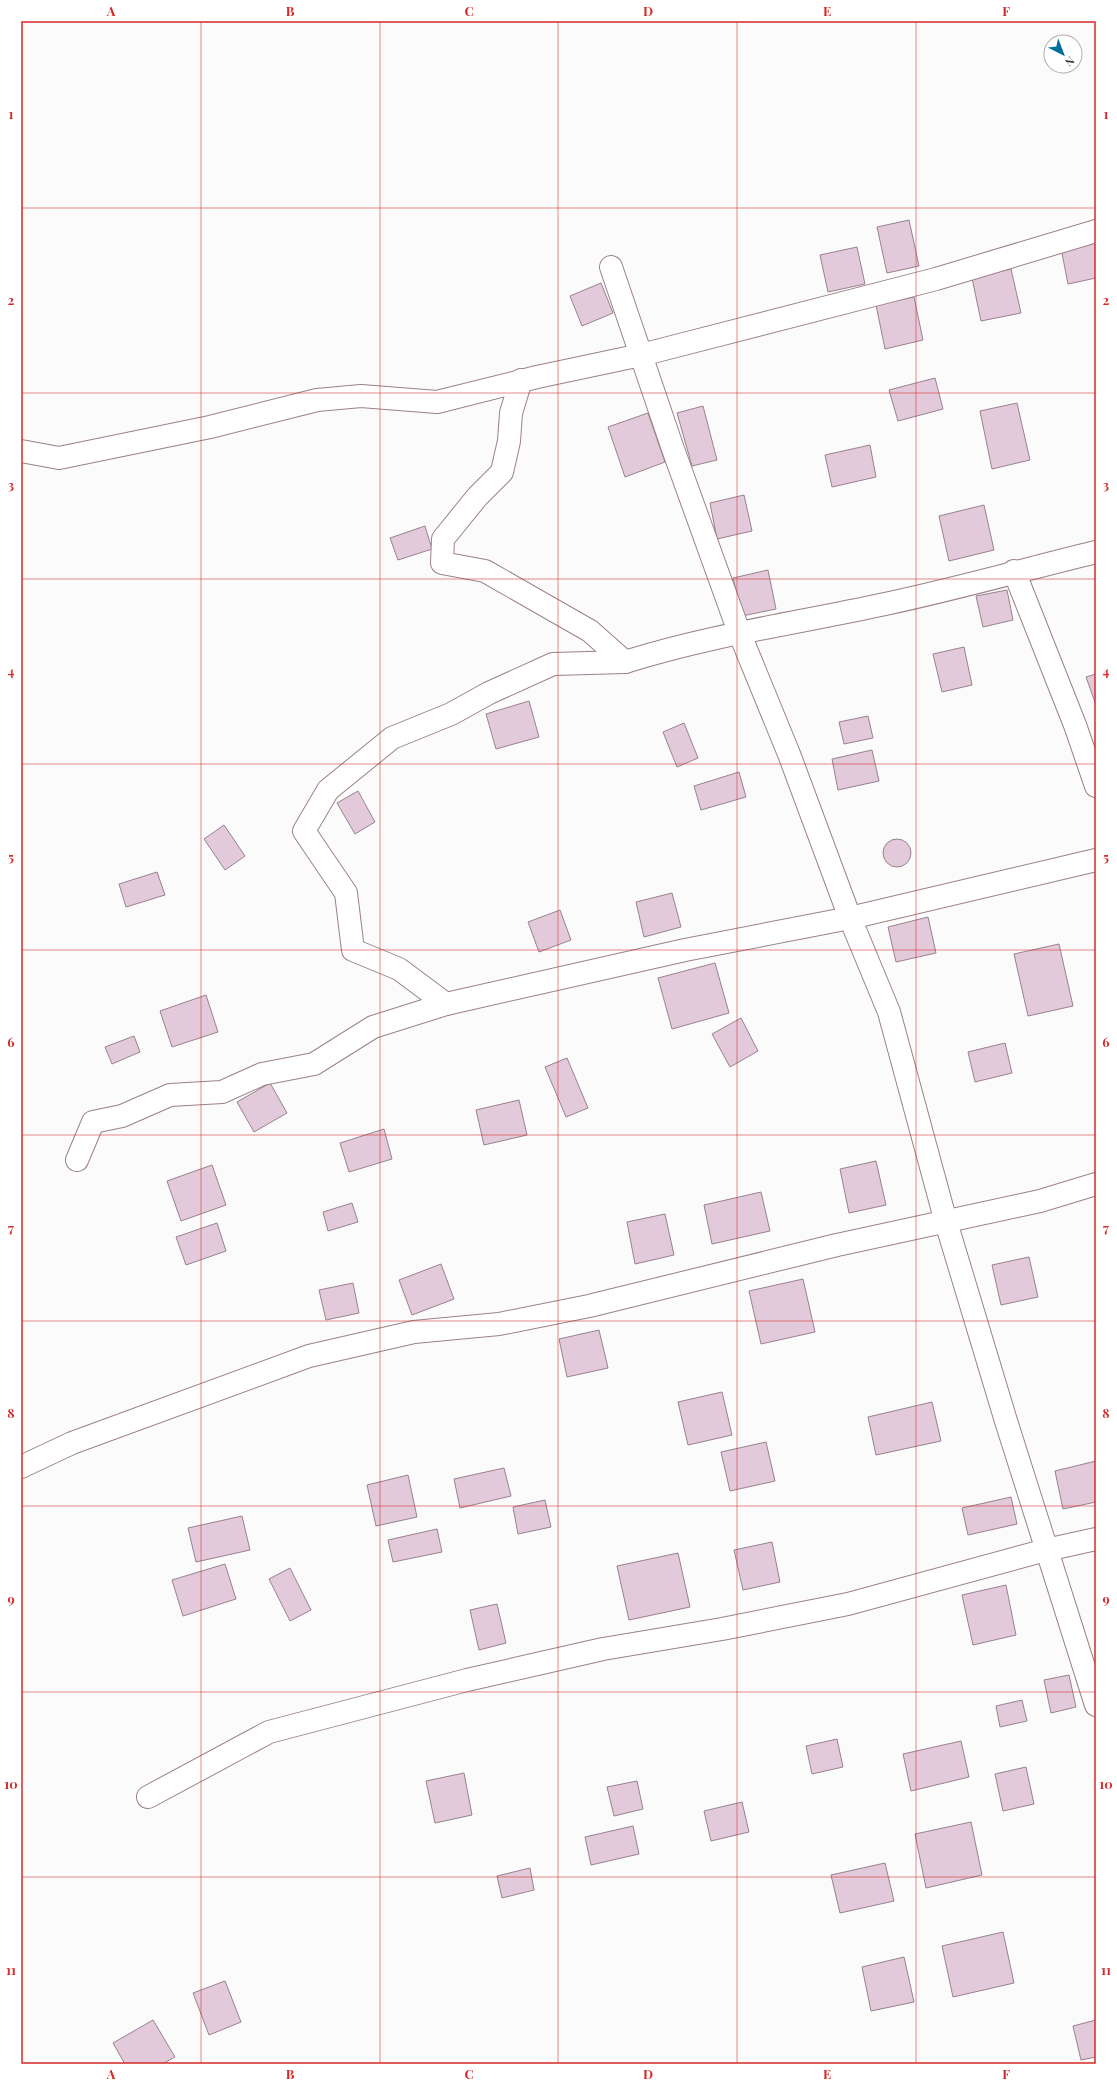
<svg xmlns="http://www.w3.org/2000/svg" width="1117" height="2085" font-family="'Playfair Display',serif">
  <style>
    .building { fill: #e3cada; stroke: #988190 }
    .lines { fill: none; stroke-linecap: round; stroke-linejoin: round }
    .street-casing { stroke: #9c8186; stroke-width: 24 }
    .street { stroke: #fff; stroke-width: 22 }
    .grid { fill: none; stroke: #d62828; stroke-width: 1; stroke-opacity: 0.55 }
    .neatline { fill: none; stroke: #d62828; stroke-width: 1.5 }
    .grid-label { font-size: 13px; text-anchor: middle; font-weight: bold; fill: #d62828 }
  </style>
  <rect width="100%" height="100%" fill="#fbfbfb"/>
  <!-- building -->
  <g class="building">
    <path d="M909 220 919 266 887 273 877 227Z"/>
    <path d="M1096 240V278L1068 284 1061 248Z"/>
    <path d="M857 247 865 284 828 292 820 255Z"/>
    <path d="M1011 269 1021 313 981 321 972 278Z"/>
    <path d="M601 283 613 313 582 326 570 296Z"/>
    <path d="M914 297 923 340 885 349 876 305Z"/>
    <path d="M935 378 943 409 898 421 889 390Z"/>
    <path d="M1017 403 1030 460 992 469 980 411Z"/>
    <path d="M703 406 717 460 692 466 677 413Z"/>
    <path d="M648 413 665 462 625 477 608 427Z"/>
    <path d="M870 445 876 477 832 487 825 455Z"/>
    <path d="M744 495 752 531 717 539 710 503Z"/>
    <path d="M984 505 994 550 949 561 939 516Z"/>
    <path d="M425 526 432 549 398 560 390 538Z"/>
    <path d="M768 570 776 609 742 616 733 578Z"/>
    <path d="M1007 590 1013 620 983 627 976 596Z"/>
    <path d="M964 647 972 685 942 692 933 654Z"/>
    <path d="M1096 674V705L1086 677Z"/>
    <path d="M529 701 539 737 496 749 486 714Z"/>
    <path d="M868 716 873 738 844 744 839 722Z"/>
    <path d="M684 723 698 758 677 767 663 732Z"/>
    <path d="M872 750 879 781 838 790 832 759Z"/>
    <path d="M739 772 746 797 701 810 694 786Z"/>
    <path d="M358 791 375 822 355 834 337 803Z"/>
    <path d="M224 825 245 856 225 870 204 839Z"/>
    <circle cx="897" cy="853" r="14"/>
    <path d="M157 872 165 895 126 907 119 884Z"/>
    <path d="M672 893 681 927 644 937 636 902Z"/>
    <path d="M560 910 571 940 539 952 528 922Z"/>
    <path d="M928 917 936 953 896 962 888 927Z"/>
    <path d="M1059 944 1073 1006 1028 1016 1014 954Z"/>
    <path d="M715 963 729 1013 672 1029 658 978Z"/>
    <path d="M206 995 218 1032 172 1047 160 1011Z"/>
    <path d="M741 1018 758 1051 730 1067 712 1034Z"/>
    <path d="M134 1036 140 1052 112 1064 105 1047Z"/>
    <path d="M1005 1043 1012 1073 975 1082 968 1052Z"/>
    <path d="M567 1058 588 1108 566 1117 545 1067Z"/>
    <path d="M270 1083 287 1113 254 1132 237 1102Z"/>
    <path d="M519 1100 527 1135 484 1145 476 1110Z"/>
    <path d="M384 1129 392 1159 349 1172 340 1143Z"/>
    <path d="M876 1161 886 1205 849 1213 840 1169Z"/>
    <path d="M212 1165 226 1205 181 1221 167 1181Z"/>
    <path d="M761 1192 770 1231 712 1244 704 1205Z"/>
    <path d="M352 1203 358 1222 328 1231 323 1212Z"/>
    <path d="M665 1214 674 1255 635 1264 627 1222Z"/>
    <path d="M217 1223 226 1251 186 1265 176 1237Z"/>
    <path d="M1029 1257 1038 1297 1001 1305 992 1265Z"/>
    <path d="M441 1264 454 1299 412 1315 399 1280Z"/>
    <path d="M803 1279 815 1332 761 1344 749 1291Z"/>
    <path d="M353 1283 359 1313 326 1320 319 1290Z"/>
    <path d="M599 1330 608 1368 567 1377 559 1339Z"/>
    <path d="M722 1392 732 1435 688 1445 678 1402Z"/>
    <path d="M932 1402 941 1441 876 1455 868 1417Z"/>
    <path d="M766 1442 775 1481 730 1491 721 1452Z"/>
    <path d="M1096 1461V1502L1063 1509 1055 1471Z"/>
    <path d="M504 1468 511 1496 460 1508 454 1479Z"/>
    <path d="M408 1475 417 1517 376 1526 367 1485Z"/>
    <path d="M1011 1497 1017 1524 968 1535 962 1508Z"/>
    <path d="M545 1500 551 1527 518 1534 513 1507Z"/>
    <path d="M242 1516 250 1550 196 1562 188 1528Z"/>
    <path d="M437 1529 442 1552 393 1562 388 1540Z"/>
    <path d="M772 1542 780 1582 743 1590 734 1550Z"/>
    <path d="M678 1553 690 1607 629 1620 617 1566Z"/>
    <path d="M225 1564 236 1599 183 1616 172 1580Z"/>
    <path d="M290 1568 311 1610 290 1621 269 1579Z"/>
    <path d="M1006 1585 1016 1635 973 1645 962 1595Z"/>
    <path d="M497 1604 506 1643 479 1650 470 1610Z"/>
    <path d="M1069 1675 1076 1707 1051 1713 1044 1680Z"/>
    <path d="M1022 1700 1027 1721 1000 1727 996 1706Z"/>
    <path d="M837 1739 843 1767 812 1774 806 1746Z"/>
    <path d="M961 1741 969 1777 911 1791 903 1754Z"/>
    <path d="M1026 1767 1034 1804 1003 1811 995 1774Z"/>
    <path d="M464 1773 472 1815 435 1823 426 1781Z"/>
    <path d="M637 1781 643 1809 614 1816 607 1787Z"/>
    <path d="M742 1802 749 1832 711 1841 704 1811Z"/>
    <path d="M971 1822 982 1875 926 1888 915 1834Z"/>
    <path d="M633 1826 639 1854 591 1865 585 1837Z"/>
    <path d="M885 1863 894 1901 840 1913 831 1875Z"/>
    <path d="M530 1868 534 1890 502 1898 497 1876Z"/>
    <path d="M1003 1932 1014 1983 953 1997 942 1946Z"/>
    <path d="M904 1957 914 2002 871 2011 862 1967Z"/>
    <path d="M225 1981 241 2022 209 2035 193 1993Z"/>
    <path d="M153 2020 175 2057 162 2064H125L113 2043Z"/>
    <path d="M1096 2020V2057L1081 2060 1073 2026Z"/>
  </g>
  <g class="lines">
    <defs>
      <g id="street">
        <path d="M611 267 673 449 739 632 789 754 850 918 889 1012 946 1222 1006 1421 1096 1705"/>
        <path d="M521 380 511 413 509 441 502 472 477 497 443 539 442 563 485 571 590 631 625 662C710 635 798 623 885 604 956 589 1026 569 1096 552"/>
        <path d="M21 451 59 458 210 427 317 400 361 396 437 402 537 377 641 355 936 279 1096 231"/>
        <path d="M1014 571 1075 725 1096 786"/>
        <path d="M446 1004 399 969 353 950 346 893 304 831 328 790 392 738 451 714 489 693 553 664 625 662"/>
        <path d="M77 1160 93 1122 122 1116 170 1095 222 1092 262 1074 314 1064 373 1027 446 1004 685 950 850 918 1096 860"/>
        <path d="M21 1467 72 1443 309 1356 414 1332 499 1324 589 1306 837 1245 1040 1201 1096 1184"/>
        <path d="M148 1797 269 1732 467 1680 603 1649 722 1629 848 1604 1046 1550 1096 1539"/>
      </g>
    </defs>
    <!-- street casing -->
    <use href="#street" class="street-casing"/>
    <!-- street -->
    <use href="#street" class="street"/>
  </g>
  <!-- grid -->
  <path class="grid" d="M201 21V2064M380 21V2064M558 21V2064M737 21V2064M916 21V2064M21 208H1096M21 393H1096M21 579H1096M21 764H1096M21 950H1096M21 1135H1096M21 1321H1096M21 1506H1096M21 1692H1096M21 1877H1096"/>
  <!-- border -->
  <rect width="1117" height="2085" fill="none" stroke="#ffffff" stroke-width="44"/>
  <!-- north arrow -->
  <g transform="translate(1063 54) rotate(138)"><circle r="19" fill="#ffffff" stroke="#b3aeaf"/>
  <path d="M0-3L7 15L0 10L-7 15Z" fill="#00709b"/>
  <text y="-6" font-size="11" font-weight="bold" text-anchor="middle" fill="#413538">N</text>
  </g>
  <rect x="22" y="22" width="1073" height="2041" class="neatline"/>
  <g class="grid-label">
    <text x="111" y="16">A</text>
    <text x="290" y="16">B</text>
    <text x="469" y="16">C</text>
    <text x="648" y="16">D</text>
    <text x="827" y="16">E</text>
    <text x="1006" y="16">F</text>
    <text x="11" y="119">1</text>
    <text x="1106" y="119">1</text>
    <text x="11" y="305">2</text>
    <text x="1106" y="305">2</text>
    <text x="11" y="490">3</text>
    <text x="1106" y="490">3</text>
    <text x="11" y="676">4</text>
    <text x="1106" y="676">4</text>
    <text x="11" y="862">5</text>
    <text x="1106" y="862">5</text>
    <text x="11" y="1047">6</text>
    <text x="1106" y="1047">6</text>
    <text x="11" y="1233">7</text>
    <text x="1106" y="1233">7</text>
    <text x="11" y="1418">8</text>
    <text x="1106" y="1418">8</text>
    <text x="11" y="1604">9</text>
    <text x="1106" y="1604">9</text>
    <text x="11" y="1789">10</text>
    <text x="1106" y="1789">10</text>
    <text x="11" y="1975">11</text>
    <text x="1106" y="1975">11</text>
    <text x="111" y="2079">A</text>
    <text x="290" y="2079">B</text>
    <text x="469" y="2079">C</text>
    <text x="648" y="2079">D</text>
    <text x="827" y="2079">E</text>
    <text x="1006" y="2079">F</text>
  </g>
</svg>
